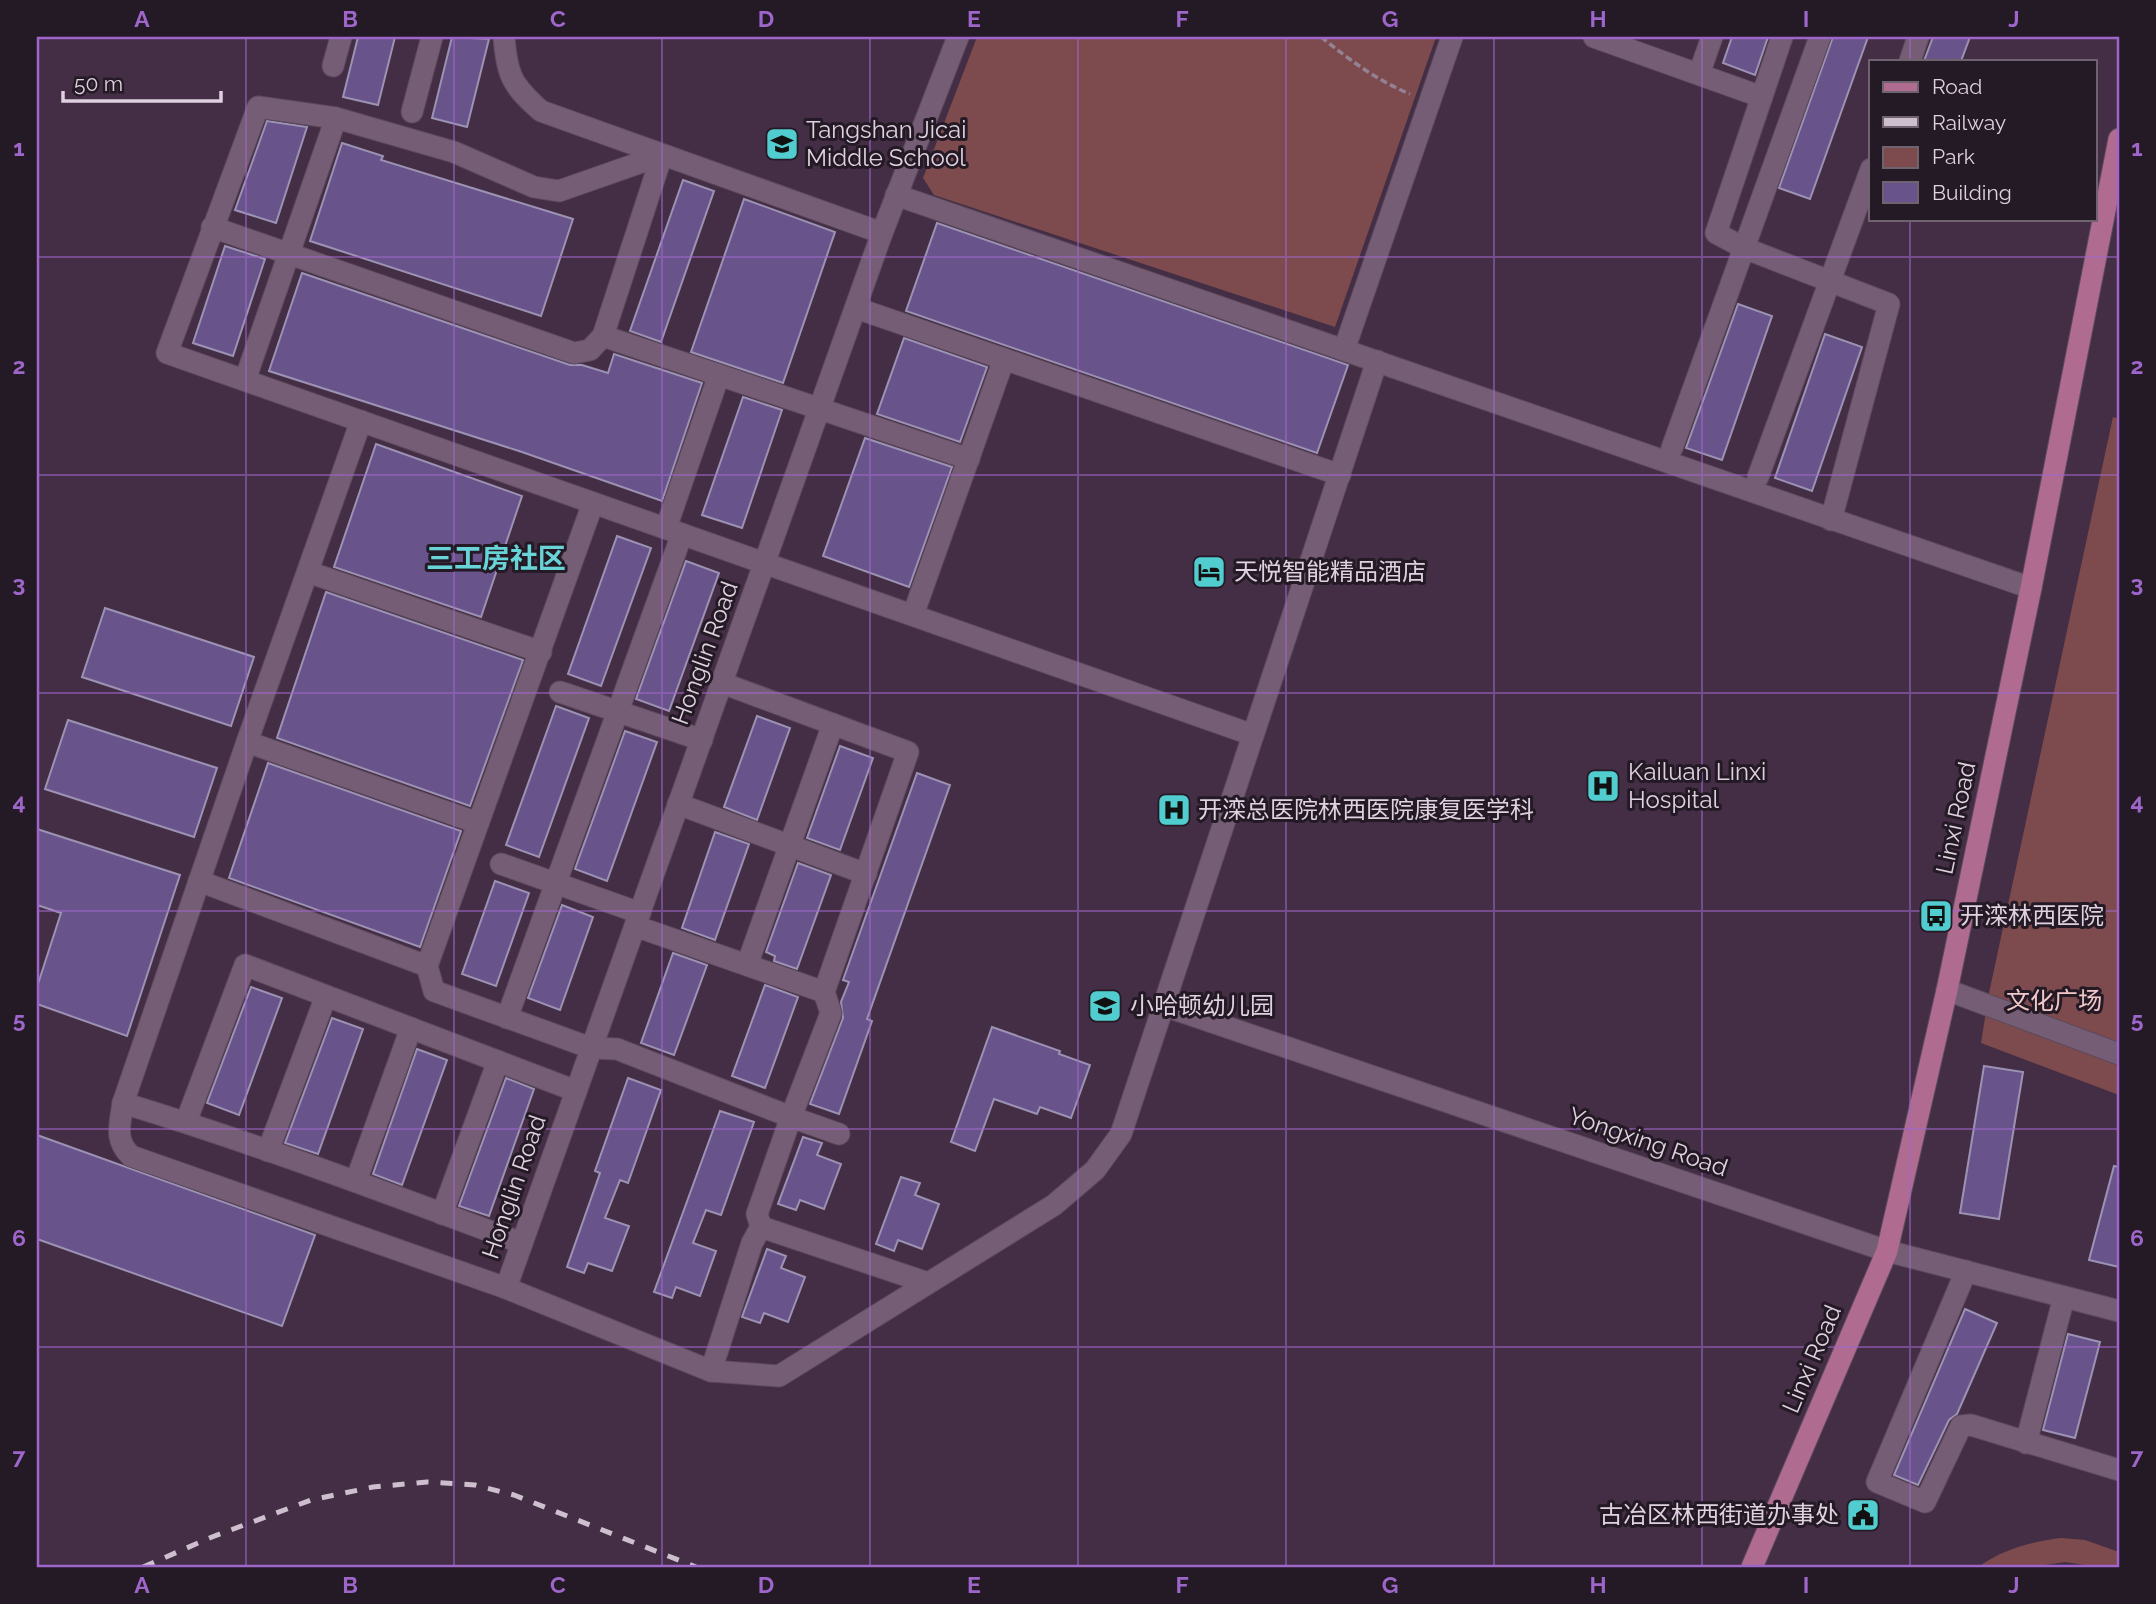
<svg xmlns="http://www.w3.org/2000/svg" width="2156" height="1604" font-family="Raleway,'Noto Sans SC',sans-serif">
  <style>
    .green { fill: #7d4b4d }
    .building { fill: #68548b; stroke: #9c92b3; stroke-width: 2 }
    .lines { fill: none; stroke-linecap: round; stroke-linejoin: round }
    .minor-casing { stroke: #5d4a5d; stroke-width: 23 }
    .major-casing { stroke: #5d4a5d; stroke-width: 23 }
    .path { stroke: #948294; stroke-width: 3.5; stroke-dasharray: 7 3.5; stroke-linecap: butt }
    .minor { stroke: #765d76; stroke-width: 21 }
    .major { stroke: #af6b90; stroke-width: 21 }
    .rail { stroke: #cebfce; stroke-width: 5; stroke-dasharray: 12 12; stroke-linecap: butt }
    .grid { fill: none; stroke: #9e66ca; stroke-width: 2; stroke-opacity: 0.55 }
    .labels { text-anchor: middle; stroke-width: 6; stroke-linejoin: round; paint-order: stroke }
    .poi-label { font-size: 24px; fill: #dfd1df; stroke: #241a25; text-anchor: start }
    .street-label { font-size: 24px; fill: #dfd1df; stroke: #241a25 }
    .park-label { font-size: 24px; fill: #f2c8c9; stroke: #241a25 }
    .quarter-label { font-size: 28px; font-weight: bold; fill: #68d4d7; stroke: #241a25 }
    .neatline { fill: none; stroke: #9e66ca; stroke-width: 2.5 }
    .grid-label { font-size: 23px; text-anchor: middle; font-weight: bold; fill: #9e66ca }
  </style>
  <rect width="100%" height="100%" fill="#442e45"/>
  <!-- green -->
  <g class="green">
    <path d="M977 37H1436L1335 327 934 195 923 178Z"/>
    <path d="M2113 417 2119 419V1095L1981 1043 1989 993Z"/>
    <path d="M2061 1538 2085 1540 2119 1552V1567H2097L2065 1562 2032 1567H1978C2003 1549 2030 1542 2061 1538Z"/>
  </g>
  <!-- building -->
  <g class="building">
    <path d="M358 37H395L378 105 343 97Z"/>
    <path d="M452 37 489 39 467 127 432 118Z"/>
    <path d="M1732 37H1768L1755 75 1723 63Z"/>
    <path d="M1833 37H1868L1810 199 1779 188Z"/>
    <path d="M1933 37H1970L1961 61H1924Z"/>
    <path d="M267 121 307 127 276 223 235 210Z"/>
    <path d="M342 143 383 156 381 160 573 219 541 316 310 241Z"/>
    <path d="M683 180 714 191 661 342 630 331Z"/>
    <path d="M744 199 835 232 783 383 691 352Z"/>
    <path d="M937 223 1348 365 1317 453 906 311Z"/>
    <path d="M225 246 265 259 233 356 193 343Z"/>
    <path d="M302 273 570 365H582L608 373 614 354 702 383 662 501 522 452 269 371Z"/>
    <path d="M1738 304 1772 316 1722 460 1686 448Z"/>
    <path d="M1825 334 1862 347 1812 491 1775 478Z"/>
    <path d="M904 338 987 367 960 442 877 414Z"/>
    <path d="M743 397 782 410 742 528 702 515Z"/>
    <path d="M865 438 952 467 909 587 823 556Z"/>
    <path d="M376 444 522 496 481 617 334 567Z"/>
    <path d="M617 536 651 548 601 686 568 674Z"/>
    <path d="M686 561 719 573 669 711 636 699Z"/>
    <path d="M326 592 523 660 470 806 277 738Z"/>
    <path d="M105 608 254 657 231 726 82 677Z"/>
    <path d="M556 706 589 718 539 857 506 845Z"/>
    <path d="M757 716 790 728 757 820 724 807Z"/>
    <path d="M68 720 217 768 194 837 45 789Z"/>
    <path d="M625 731 657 742 607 881 575 869Z"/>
    <path d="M840 746 873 758 840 850 807 838Z"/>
    <path d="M268 763 461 831 420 947 229 878Z"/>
    <path d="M917 773 950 785 867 1019 872 1021 839 1114 810 1104 843 1018 841 1002 849 982 843 980Z"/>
    <path d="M37 829 180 875 127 1036 37 1004V987L61 913 37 905Z"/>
    <path d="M715 832 749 844 715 940 682 928Z"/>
    <path d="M798 863 831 875 797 969 774 961 775 956 766 952Z"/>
    <path d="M495 881 529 893 496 986 462 974Z"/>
    <path d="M562 905 593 917 560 1010 528 998Z"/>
    <path d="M673 953 707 965 674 1055 641 1043Z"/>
    <path d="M765 985 798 997 765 1088 732 1076Z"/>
    <path d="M251 987 282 998 239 1115 207 1103Z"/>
    <path d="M332 1018 363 1029 318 1154 285 1143Z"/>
    <path d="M992 1027 1060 1051 1059 1054 1090 1065 1071 1118 1040 1107 1037 1114 994 1099 975 1151 951 1142Z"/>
    <path d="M417 1049 447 1060 402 1185 373 1174Z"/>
    <path d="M1984 1066 2023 1072 1999 1219 1960 1213Z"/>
    <path d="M506 1078 534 1089 489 1216 459 1206Z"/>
    <path d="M628 1078 661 1090 628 1183 620 1180 605 1218 629 1226 612 1271 588 1263 584 1273 567 1267 600 1173 595 1171Z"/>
    <path d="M720 1111 754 1122 721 1215 706 1210 693 1243 716 1251 700 1296 676 1287 672 1298 654 1292Z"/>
    <path d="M37 1135 315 1235 282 1326 37 1239Z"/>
    <path d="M803 1137 822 1143 817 1155 841 1164 824 1209 800 1200 796 1210 778 1204Z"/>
    <path d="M2114 1166 2119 1167V1267L2089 1260Z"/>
    <path d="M901 1177 920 1183 915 1195 939 1204 922 1249 898 1240 894 1251 876 1244Z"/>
    <path d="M767 1249 786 1256 781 1268 805 1277 788 1322 764 1313 760 1323 742 1317Z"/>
    <path d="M1965 1309 1997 1323 1957 1414 1949 1420 1918 1485 1894 1475Z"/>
    <path d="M2068 1334 2100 1342 2075 1438 2043 1430Z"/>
  </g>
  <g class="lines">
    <defs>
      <g id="minor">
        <path d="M504 37C507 76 512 85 541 111L882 233"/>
        <path d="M1594 37 1762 97"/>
        <path d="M1782 37 1716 233 1744 248 1889 304 1831 520"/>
        <path d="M1910 61 1918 37"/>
        <path d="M333 66 341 37"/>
        <path d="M1699 74 1712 37"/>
        <path d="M412 112 432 37"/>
        <path d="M662 155 559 191 534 187 454 152 336 118 258 107 167 353 1253 735"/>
        <path d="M896 195 2031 588"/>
        <path d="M212 227 574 353 590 350 603 336 662 155"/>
        <path d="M856 308 1340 475"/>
        <path d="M603 336 969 459"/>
        <path d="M1344 350 1452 37"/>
        <path d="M245 380 336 118"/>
        <path d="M361 421 247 742 123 1103C120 1125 114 1140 131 1156L506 1288 711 1371 779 1376 1054 1205 1095 1170 1121 1134 1377 361"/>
        <path d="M1672 448 1820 37"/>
        <path d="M1758 477 1871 169"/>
        <path d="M593 503 427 966 434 991 591 1048 617 1049 791 1117 757 1214 761 1227 928 1283"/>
        <path d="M666 528 719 375"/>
        <path d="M308 572 541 652"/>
        <path d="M913 615 1004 359"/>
        <path d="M722 683 908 752 824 992 831 1013 791 1117 839 1134"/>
        <path d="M560 692 702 740"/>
        <path d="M247 742 478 823"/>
        <path d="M678 804 866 874"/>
        <path d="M501 864 640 913"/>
        <path d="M199 881 427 966"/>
        <path d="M635 926 824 992"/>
        <path d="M747 965 833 724"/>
        <path d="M1947 990 2119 1054"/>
        <path d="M1165 1006 1887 1251 2119 1311"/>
        <path d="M507 1018 682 534"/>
        <path d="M123 1103C258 1144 389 1194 522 1243"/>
        <path d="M186 1122 245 965 576 1091"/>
        <path d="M268 1151 326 996"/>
        <path d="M356 1181 411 1028"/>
        <path d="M442 1214 498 1061"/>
        <path d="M1966 1271 1877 1482 1925 1502 1961 1426 1971 1425 2119 1470"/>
        <path d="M506 1288 882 233 958 37"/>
        <path d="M711 1371 752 1243 761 1227"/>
        <path d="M2026 1443 2064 1297"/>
      </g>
      <path id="major" d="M1752 1567 1887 1251 1947 990 2031 588 2119 139"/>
    </defs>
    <!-- minor casing -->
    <use href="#minor" class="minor-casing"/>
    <!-- major casing -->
    <use href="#major" class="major-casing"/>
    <!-- path -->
    <path class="path" d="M1321 37C1350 60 1376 80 1410 94"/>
    <!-- minor -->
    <use href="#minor" class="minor"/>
    <!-- major -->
    <use href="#major" class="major"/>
    <!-- rail -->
    <path class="rail" d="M143 1567 212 1537 311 1500 373 1487 427 1482 475 1485 514 1495 696 1567"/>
  </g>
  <!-- grid -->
  <path class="grid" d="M246 37V1567M454 37V1567M662 37V1567M870 37V1567M1078 37V1567M1286 37V1567M1494 37V1567M1702 37V1567M1910 37V61M1910 219V1567M37 257H2119M37 475H2119M37 693H2119M37 911H2119M37 1129H2119M37 1347H2119"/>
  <!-- icons -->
  <defs>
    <symbol id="school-square" viewBox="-11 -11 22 22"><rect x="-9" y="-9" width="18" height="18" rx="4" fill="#52cdcf" stroke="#241a25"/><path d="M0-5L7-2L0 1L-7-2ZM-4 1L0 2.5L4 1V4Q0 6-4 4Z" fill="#111"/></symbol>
    <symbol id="hotel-square" viewBox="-11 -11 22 22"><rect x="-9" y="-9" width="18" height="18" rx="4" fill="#52cdcf" stroke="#241a25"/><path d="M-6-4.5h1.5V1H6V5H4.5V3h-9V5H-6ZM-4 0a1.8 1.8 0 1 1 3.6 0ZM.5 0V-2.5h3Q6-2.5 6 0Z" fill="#111"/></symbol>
    <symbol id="hospital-square" viewBox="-11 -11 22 22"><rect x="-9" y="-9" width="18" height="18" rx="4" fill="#52cdcf" stroke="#241a25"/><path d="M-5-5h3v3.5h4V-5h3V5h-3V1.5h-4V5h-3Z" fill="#111"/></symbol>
    <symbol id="bus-square" viewBox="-11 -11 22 22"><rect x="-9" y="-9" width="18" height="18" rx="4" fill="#52cdcf" stroke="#241a25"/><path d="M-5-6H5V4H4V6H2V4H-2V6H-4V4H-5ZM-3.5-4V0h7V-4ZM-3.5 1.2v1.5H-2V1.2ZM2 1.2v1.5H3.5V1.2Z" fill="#111"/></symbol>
    <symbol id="civic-square" viewBox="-11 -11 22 22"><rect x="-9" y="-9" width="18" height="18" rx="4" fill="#52cdcf" stroke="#241a25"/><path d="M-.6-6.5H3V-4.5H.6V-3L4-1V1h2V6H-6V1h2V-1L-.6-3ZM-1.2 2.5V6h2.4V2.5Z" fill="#111"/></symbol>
  </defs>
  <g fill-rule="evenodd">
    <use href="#school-square" x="763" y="125" width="38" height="38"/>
    <use href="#hotel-square" x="1190" y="553" width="38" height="38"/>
    <use href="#hospital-square" x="1584" y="767" width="38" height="38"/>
    <use href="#hospital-square" x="1155" y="791" width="38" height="38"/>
    <use href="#bus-square" x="1917" y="897" width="38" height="38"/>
    <use href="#school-square" x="1086" y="987" width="38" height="38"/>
    <use href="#civic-square" x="1844" y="1496" width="38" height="38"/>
  </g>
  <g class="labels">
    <!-- poi labels -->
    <g class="poi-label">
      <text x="806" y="138">Tangshan Jicai<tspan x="806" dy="28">Middle School</tspan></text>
      <text x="1234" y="580">天悦智能精品酒店</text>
      <text x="1628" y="780">Kailuan Linxi<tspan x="1628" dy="28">Hospital</tspan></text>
      <text x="1198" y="818">开滦总医院林西医院康复医学科</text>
      <text x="1960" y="924">开滦林西医院</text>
      <text x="1130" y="1014">小哈顿幼儿园</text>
      <text x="1839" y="1523" text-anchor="end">古冶区林西街道办事处</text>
    </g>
    <!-- street labels -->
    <g class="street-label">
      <text transform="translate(705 653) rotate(-70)" y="8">Honglin Road</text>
      <text transform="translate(1956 818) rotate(-78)" y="8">Linxi Road</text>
      <text transform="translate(1648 1142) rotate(19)" y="8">Yongxing Road</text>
      <text transform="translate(514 1187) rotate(-71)" y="8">Honglin Road</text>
      <text transform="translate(1812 1359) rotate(-67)" y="8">Linxi Road</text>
    </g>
    <!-- park labels -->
    <g class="park-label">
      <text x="2054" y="1009">文化广场</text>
    </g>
    <!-- quarter labels -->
    <g class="quarter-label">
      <text x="496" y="568">三工房社区</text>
    </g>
  </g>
  <!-- border -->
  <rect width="2156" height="1604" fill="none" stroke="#241a25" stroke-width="77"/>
  <!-- legend -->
  <rect x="1869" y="60" width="228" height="161" fill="#241a25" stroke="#6f636f" stroke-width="2"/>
  <rect x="1883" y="82" width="35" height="10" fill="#af6b90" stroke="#6f636f" stroke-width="2"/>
  <text x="1932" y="94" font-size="21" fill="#dfd1df">Road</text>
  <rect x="1883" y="117" width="35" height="10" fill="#cebfce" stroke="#6f636f" stroke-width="2"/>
  <text x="1932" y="130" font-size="21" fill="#dfd1df">Railway</text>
  <rect x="1883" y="147" width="35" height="21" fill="#7d4b4d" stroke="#6f636f" stroke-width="2"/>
  <text x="1932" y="164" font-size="21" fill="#dfd1df">Park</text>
  <rect x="1883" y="182" width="35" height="21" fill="#68548b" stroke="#6f636f" stroke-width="2"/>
  <text x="1932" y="200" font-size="21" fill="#dfd1df">Building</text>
  <!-- scale -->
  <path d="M63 91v10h158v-10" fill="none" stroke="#dfd1df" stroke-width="3.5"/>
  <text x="74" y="91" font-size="21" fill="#dfd1df" stroke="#241a25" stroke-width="5" paint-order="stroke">50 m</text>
  <rect x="38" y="38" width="2080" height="1528" class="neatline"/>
  <g class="grid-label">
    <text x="142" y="27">A</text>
    <text x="350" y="27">B</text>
    <text x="558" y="27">C</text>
    <text x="766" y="27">D</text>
    <text x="974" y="27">E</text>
    <text x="1182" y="27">F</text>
    <text x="1390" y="27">G</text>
    <text x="1598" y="27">H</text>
    <text x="1806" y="27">I</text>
    <text x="2014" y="27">J</text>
    <text x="19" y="156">1</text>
    <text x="2137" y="156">1</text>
    <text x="19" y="374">2</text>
    <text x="2137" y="374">2</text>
    <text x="19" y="592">3</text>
    <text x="2137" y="592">3</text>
    <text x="19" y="810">4</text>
    <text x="2137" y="810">4</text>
    <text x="19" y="1028">5</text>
    <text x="2137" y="1028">5</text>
    <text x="19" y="1246">6</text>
    <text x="2137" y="1246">6</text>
    <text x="19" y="1464">7</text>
    <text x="2137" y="1464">7</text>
    <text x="142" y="1593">A</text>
    <text x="350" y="1593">B</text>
    <text x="558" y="1593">C</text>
    <text x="766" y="1593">D</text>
    <text x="974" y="1593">E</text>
    <text x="1182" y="1593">F</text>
    <text x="1390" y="1593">G</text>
    <text x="1598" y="1593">H</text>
    <text x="1806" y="1593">I</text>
    <text x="2014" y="1593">J</text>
  </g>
</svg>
